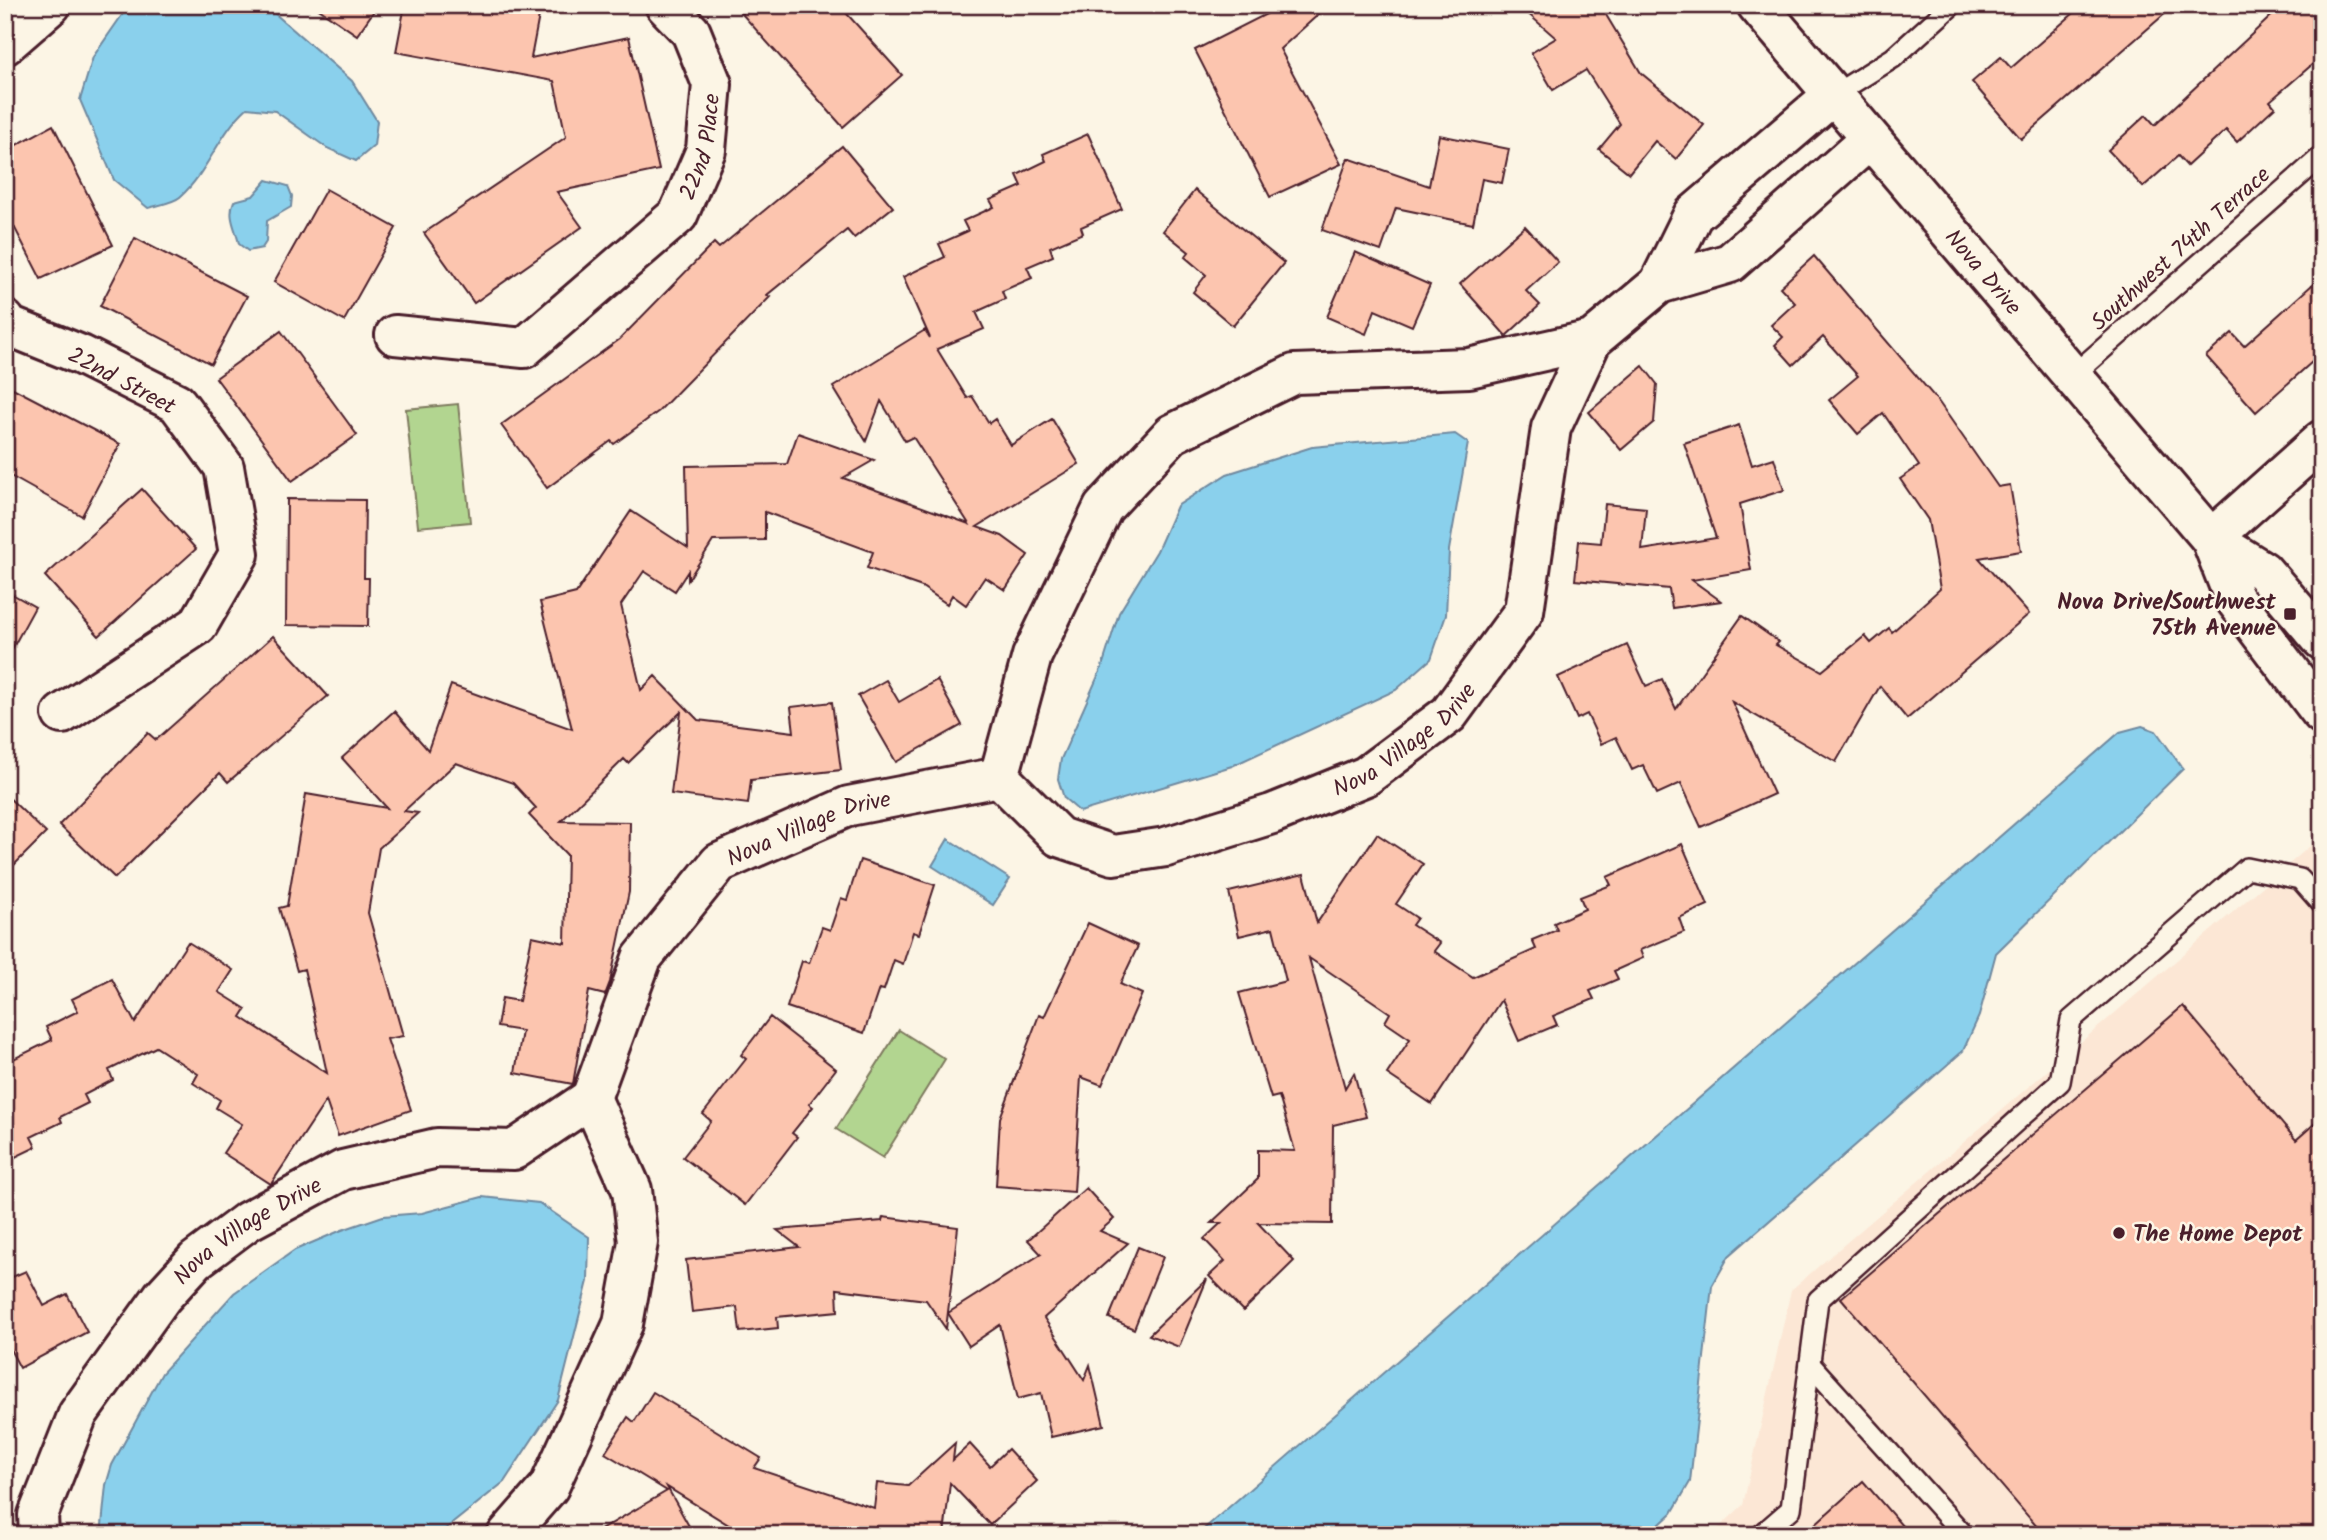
<svg xmlns="http://www.w3.org/2000/svg" width="2327" height="1540" font-family="Kalam,sans-serif">
  <style>
    .built { fill: #fce7d5 }
    .green { fill: #b2d590; stroke: #7e7a5e; stroke-width: 2 }
    .water { fill: #8ad0ec; stroke: #70899f; stroke-width: 2 }
    .building { fill: #fcc5af; stroke: #4a1f2b; stroke-width: 2 }
    .lines { fill: none; stroke-linecap: round; stroke-linejoin: round }
    .service-casing { stroke: #4a1f2b; stroke-width: 24 }
    .minor-casing { stroke: #4a1f2b; stroke-width: 44 }
    .tertiary-casing { stroke: #4a1f2b; stroke-width: 44 }
    .service { stroke: #fcf5e5; stroke-width: 19 }
    .minor { stroke: #fcf5e5; stroke-width: 38 }
    .tertiary { stroke: #fcf5e5; stroke-width: 38 }
    .poi-dot { fill: #4a1f2b; stroke: #fcf5e5; stroke-width: 2.5 }
    .labels { text-anchor: middle; stroke-width: 5; stroke-linejoin: round; paint-order: stroke }
    .street-label { font-size: 23px; fill: #4a1f2b; stroke: #fcf5e5 }
    .poi-label { font-size: 23px; font-weight: bold; fill: #4a1f2b; stroke: #fcf5e5; text-anchor: end }
  </style>
  <rect width="100%" height="100%" fill="#fcf5e5"/>
  <filter id="ink" filterUnits="userSpaceOnUse"><feTurbulence type="fractalNoise" baseFrequency=".0143" numOctaves="2"/><feDisplacementMap in="SourceGraphic" scale="14" xChannelSelector="R" yChannelSelector="G"/><feConvolveMatrix kernelMatrix="1 2 1 2 8 2 1 2 1" color-interpolation-filters="sRGB"/></filter>
  <g filter="url(#ink)">
    <!-- built -->
    <path class="built" d="M2316 841 2322 847V1535H1711L1743 1505 1791 1290Z"/>
    <!-- green -->
    <g class="green">
      <path d="M458 404 470 522 418 527 406 409Z"/>
      <path d="M899 1030 945 1059 883 1158 836 1129Z"/>
    </g>
    <!-- water -->
    <g class="water">
      <path d="M129 5H265L352 81 377 121 374 146 356 161 327 148 275 111 247 108C219 133 208 172 180 197 173 203 158 205 148 208L114 180 80 100 93 57Z"/>
      <path d="M267 180 288 186 292 196 291 207 267 221 266 242 262 248 248 251 239 244C236 228 227 217 234 201L253 196Z"/>
      <path d="M1455 434 1468 443 1449 550 1446 615 1431 659 1396 690 1232 766 1080 812 1064 798 1058 779 1061 759 1102 667 1119 613 1157 551 1177 506 1227 474 1312 447Z"/>
      <path d="M2142 726 2156 731 2183 769 1996 953 1979 1016 1963 1051 1729 1256 1712 1286 1690 1482 1672 1513 1648 1535H1197L2120 732Z"/>
      <path d="M948 839 1010 879 993 905 932 866Z"/>
      <path d="M482 1197 539 1203 589 1237 588 1281 558 1400 504 1482 438 1535H101L106 1485 112 1465 162 1373 234 1293 295 1250 342 1230 383 1216 422 1213Z"/>
    </g>
    <!-- building -->
    <g class="building">
      <path d="M313 5H378L357 35Z"/>
      <path d="M405 5H541L531 58 629 37 659 170 557 192 582 227 474 303 424 233 566 137 554 81 396 52Z"/>
      <path d="M734 5H839L902 75 843 127Z"/>
      <path d="M1284 5H1329L1280 49 1341 164 1270 197 1195 50Z"/>
      <path d="M1518 5H1600L1641 73 1704 125 1676 159 1655 141 1629 173 1599 149 1620 124 1586 70 1553 90 1531 53 1556 38Z"/>
      <path d="M2083 5H2175L2021 139 1972 82 2001 57 2011 68Z"/>
      <path d="M2283 5H2322V56L2270 101 2275 107 2237 142 2226 130 2187 166 2178 156 2143 187 2108 150 2146 115 2155 125Z"/>
      <path d="M53 125 113 245 41 279 5 209V151Z"/>
      <path d="M1088 134 1122 209 1081 227 1083 233 1050 247 1053 256 1027 267 1032 278 1002 291 1005 299 976 312 984 329 937 349 967 398 972 396 989 423 995 419 1011 445 1052 419 1079 464 977 527 1002 536 1028 555 1005 590 985 577 966 605 952 595 947 604 922 587 867 568 873 552 765 512V540L713 541 688 580V571L675 591 644 571 621 605 641 690 655 676 698 720 794 732 791 707 832 702 841 770 751 780 748 804 671 794 681 712 628 763 624 759 561 821 630 822 629 892 610 982 605 995 589 991 573 1084 515 1073 522 1031 497 1027 502 998 519 1001 532 936 565 943 567 855 529 815 536 808 513 783 456 763 404 811 418 813 379 848 368 913 403 1036 387 1039 411 1110 338 1136 326 1101 271 1184 223 1153 242 1124 216 1108 220 1100 193 1083 198 1074 156 1047 109 1070 113 1080 84 1095 88 1103 60 1117 62 1122 31 1137 36 1147 5 1162V1063L52 1040 46 1027 78 1011 72 999 112 979 135 1023 188 942 233 970 219 992 246 1009 241 1017 327 1073 304 969 297 971 279 908 287 906 306 794 387 808 342 758 394 711 428 750 451 685 572 729 540 602 576 593 631 511 688 548 686 466 787 464 798 433 874 460 843 478 969 524 913 437 905 441 881 401 866 441 833 387 925 330 930 338 903 277 945 257 939 244 968 231 963 221 994 207 990 200 1022 186 1017 175 1046 161 1043 154Z"/>
      <path d="M1439 135 1509 149 1502 183 1482 179 1473 224 1396 208 1381 251 1322 230 1348 158 1429 186Z"/>
      <path d="M842 146 893 207 854 238 847 230 767 295 770 297 659 411 614 444 611 441 547 488 501 425 620 339 714 243 719 248Z"/>
      <path d="M326 189 396 228 344 321 274 282Z"/>
      <path d="M1195 190 1284 263 1233 326 1193 292 1206 275 1185 257 1189 252 1163 231Z"/>
      <path d="M1525 226 1558 262 1526 291 1540 305 1506 336 1460 284Z"/>
      <path d="M135 238 247 296 211 364 100 306Z"/>
      <path d="M1355 252 1430 285 1412 326 1375 310 1366 334 1327 317Z"/>
      <path d="M1814 256 1938 401 1998 487 2010 485 2021 551 1979 558 2029 614 1907 719 1880 686 1836 762 1732 702 1774 794 1701 827 1681 783 1657 794 1643 765 1632 770 1616 737 1601 744 1587 714 1577 719 1558 677 1627 645 1646 686 1662 679 1676 709 1742 616 1779 642 1776 645 1822 671 1865 636 1871 643 1889 628 1892 632 1940 589 1928 520 1900 479 1919 466 1883 413 1858 434 1829 400 1858 376 1823 337 1793 365 1775 345 1783 337 1771 325 1795 303 1780 287Z"/>
      <path d="M2322 276V353L2256 412 2206 356 2232 333 2244 346Z"/>
      <path d="M281 331 357 435 292 481 216 378Z"/>
      <path d="M1643 366 1657 384 1654 422 1621 450 1589 412Z"/>
      <path d="M5 384 120 444 82 516 5 473Z"/>
      <path d="M1739 425 1752 465 1774 458 1784 490 1740 504 1751 570 1692 580 1721 601 1672 608 1669 589 1575 580 1579 541 1601 543 1605 504 1646 508 1642 550 1716 538 1684 443Z"/>
      <path d="M142 489 196 549 99 636 45 576Z"/>
      <path d="M287 499 365 500 364 578H369L368 626 286 625Z"/>
      <path d="M5 590 35 607 5 662Z"/>
      <path d="M273 636 328 696 228 782 220 773 115 878 59 825 148 733 156 740Z"/>
      <path d="M886 680 899 702 937 680 962 725 896 762 858 696Z"/>
      <path d="M5 794 46 833 5 874Z"/>
      <path d="M1377 834 1423 864 1396 904 1417 918 1412 925 1440 943 1434 951 1473 977 1536 949 1532 940 1557 930 1554 923 1585 909 1580 897 1611 885 1607 877 1682 844 1708 905 1679 918 1684 932 1640 950 1643 958 1614 971 1618 979 1590 991 1594 999 1553 1016 1557 1025 1519 1041 1501 1000 1432 1104 1387 1074 1410 1039 1385 1022 1390 1013 1309 958 1345 1088 1354 1073 1366 1117 1333 1125 1332 1224 1258 1223 1294 1261 1243 1311 1209 1276 1225 1261 1204 1239 1221 1223H1211L1258 1179V1150L1295 1151 1279 1096 1271 1098 1239 993 1286 981 1273 928 1239 936 1229 892 1304 874 1317 923Z"/>
      <path d="M860 860 935 885 919 934 913 932 903 964 894 960 884 990 879 989 864 1033 787 1007 802 961 809 963 822 927 830 930 841 898 847 900Z"/>
      <path d="M1088 923 1138 946 1120 984 1142 994 1102 1085 1081 1077 1074 1192 996 1186 1000 1118 1039 1015 1044 1017Z"/>
      <path d="M2183 1006 2296 1140 2322 1117V1535H2044L1841 1298Z"/>
      <path d="M770 1017 836 1069 809 1104 813 1107 792 1133 797 1137 745 1205 683 1157 711 1121 703 1114 746 1059 741 1055Z"/>
      <path d="M1086 1188 1114 1219 1100 1231 1128 1243 1044 1318 1084 1380 1090 1365 1104 1425 1051 1437 1041 1393 1018 1399 1000 1325 969 1346 948 1313 1041 1254 1028 1240Z"/>
      <path d="M883 1217 958 1227 946 1329 926 1300 837 1289 838 1311 777 1317 778 1328 740 1332 737 1307 692 1312 686 1260 799 1247 777 1230 882 1221Z"/>
      <path d="M1138 1247 1163 1257 1134 1329 1109 1318Z"/>
      <path d="M26 1271 44 1306 67 1294 87 1332 20 1368 5 1340V1280Z"/>
      <path d="M1207 1279 1179 1347 1149 1335Z"/>
      <path d="M653 1392 761 1458 754 1468 874 1508 877 1483 908 1486 955 1443 953 1460 970 1444 990 1466 1008 1449 1037 1481 990 1525 950 1483 944 1535H745L667 1487 694 1535H592L667 1491 605 1453 628 1417 634 1422Z"/>
      <path d="M1863 1481 1910 1535H1803Z"/>
    </g>
    <g class="lines">
      <defs>
        <g id="service">
          <path d="M1832 96 1893 58 1952 5"/>
          <path d="M2071 377 2322 156"/>
          <path d="M1810 1364 1964 1535"/>
          <path d="M1761 1535 1791 1509 1818 1300 2060 1082 2071 1020 2247 868 2300 879 2322 904"/>
        </g>
        <g id="minor">
          <path d="M5 45 51 5"/>
          <path d="M1659 284 1693 215 1832 96"/>
          <path d="M5 320 9 326 81 355 177 403 224 467 239 554 198 625 62 714"/>
          <path id="s1" d="M395 335 524 348 678 215 706 150 712 84 691 32 665 5"/>
          <path id="s2" d="M1592 340 1469 368 1294 374 1172 434 1103 508 1032 656 999 777 1059 837 1113 855 1166 847 1272 814 1366 776 1449 714 1524 611 1551 428 1592 340 1659 284 1730 263 1869 140"/>
          <path d="M2211 539 2322 440"/>
          <path id="s3" d="M591 1098 642 958 719 863 849 806 999 777"/>
          <path id="s4" d="M39 1535 38 1515 78 1414 162 1297 196 1260 248 1221 343 1170 437 1148 514 1150 591 1098 632 1190 638 1242 623 1324 549 1487 507 1535"/>
        </g>
        <g id="tertiary">
          <path id="s5" d="M1757 5 2211 539 2263 571 2322 640"/>
          <path d="M2211 539 2234 598 2322 714"/>
        </g>
      </defs>
      <!-- service casing -->
      <use href="#service" class="service-casing"/>
      <!-- minor casing -->
      <use href="#minor" class="minor-casing"/>
      <!-- tertiary casing -->
      <use href="#tertiary" class="tertiary-casing"/>
      <!-- service -->
      <use href="#service" class="service"/>
      <!-- minor -->
      <use href="#minor" class="minor"/>
      <!-- tertiary -->
      <use href="#tertiary" class="tertiary"/>
    </g>
  </g>
  <!-- markers -->
  <g class="poi-dot">
    <rect x="2283" y="607" width="14" height="14" rx="3.5"/>
    <circle cx="2119" cy="1233" r="7"/>
  </g>
  <g class="labels">
    <!-- street labels -->
    <g class="street-label">
      <text dy="8" stroke="none"><textPath href="#s1" startOffset="406">22nd Place</textPath></text>
      <text transform="translate(2180 248) rotate(-42)" y="8">Southwest 74th Terrace</text>
      <text dy="8" stroke="none"><textPath href="#s5" startOffset="350">Nova Drive</textPath></text>
      <text transform="translate(122 380) rotate(28)" y="8">22nd Street</text>
      <text dy="8" stroke="none"><textPath href="#s2" startOffset="1288">Nova Village Drive</textPath></text>
      <text dy="8" stroke="none"><textPath href="#s3" startOffset="368">Nova Village Drive</textPath></text>
      <text dy="8" stroke="none"><textPath href="#s4" startOffset="382">Nova Village Drive</textPath></text>
    </g>
    <!-- poi labels -->
    <g class="poi-label">
      <text x="2276" y="609">Nova Drive/Southwest<tspan x="2276" dy="26">75th Avenue</tspan></text>
      <text x="2133" y="1241" text-anchor="start">The Home Depot</text>
    </g>
  </g>
  <!-- margin -->
  <rect width="2327" height="1540" fill="none" stroke="#fcf5e5" stroke-width="28"/>
  <rect x="14" y="14" width="2299" height="1512" fill="none" stroke="#4a1f2b" stroke-width="2.5" filter="url(#ink)"/>
</svg>
